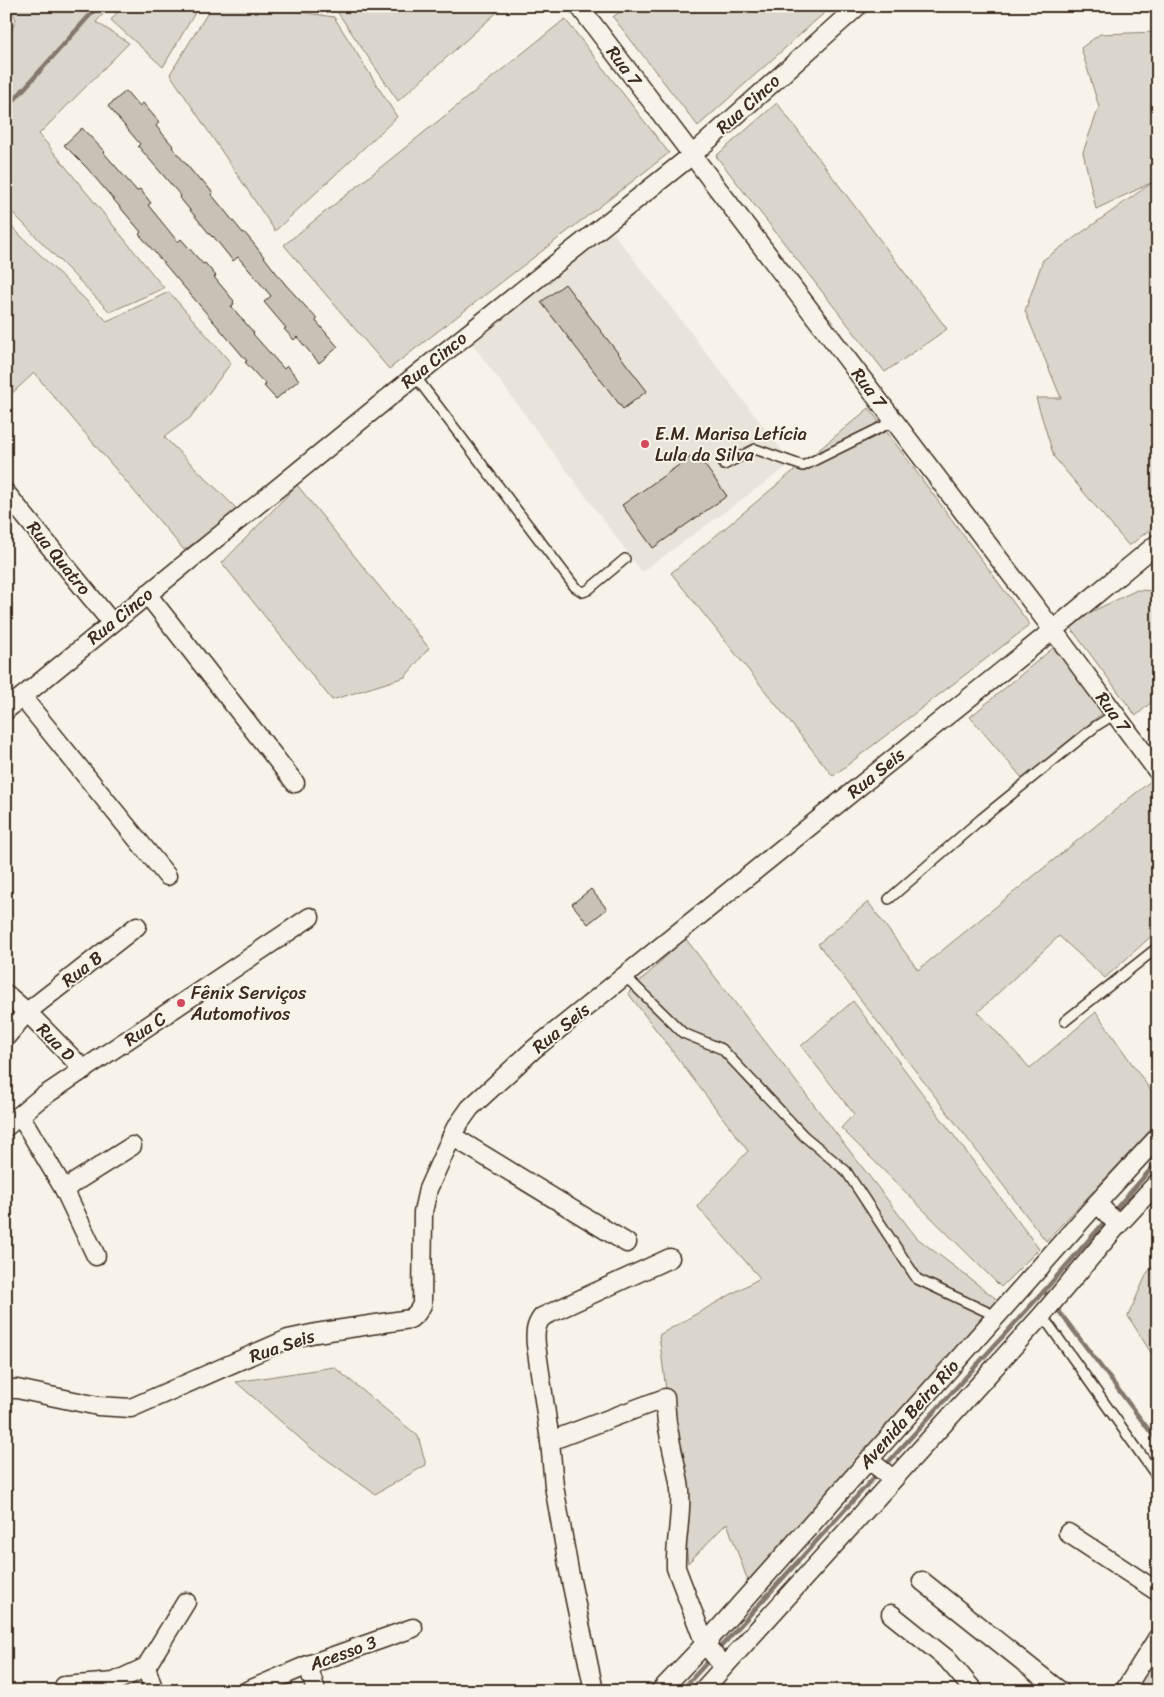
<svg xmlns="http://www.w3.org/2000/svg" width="1164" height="1697" font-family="Sriracha,sans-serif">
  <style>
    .built { fill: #e9e4d9 }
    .green { fill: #dbd6cb; stroke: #8b8074 }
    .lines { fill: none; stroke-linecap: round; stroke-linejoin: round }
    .stream { stroke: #84786c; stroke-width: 4.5 }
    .building { fill: #c8c1b6; stroke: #3b2a1e }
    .lane-casing { stroke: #3b2a1e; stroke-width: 12 }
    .street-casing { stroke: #3b2a1e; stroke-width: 21 }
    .lane { stroke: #f7f3e8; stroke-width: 9 }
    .street { stroke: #f7f3e8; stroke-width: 18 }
    .poi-dot { fill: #d1495b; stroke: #f7f3e8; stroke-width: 2 }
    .labels { text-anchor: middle; stroke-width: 4; stroke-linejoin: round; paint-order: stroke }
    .street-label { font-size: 18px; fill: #3b2a1e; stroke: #f7f3e8 }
    .poi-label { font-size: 18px; fill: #3b2a1e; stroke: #f7f3e8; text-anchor: start }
  </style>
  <rect width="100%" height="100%" fill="#f7f3e8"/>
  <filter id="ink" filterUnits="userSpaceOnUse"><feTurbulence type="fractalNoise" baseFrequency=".02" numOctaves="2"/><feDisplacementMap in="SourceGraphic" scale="10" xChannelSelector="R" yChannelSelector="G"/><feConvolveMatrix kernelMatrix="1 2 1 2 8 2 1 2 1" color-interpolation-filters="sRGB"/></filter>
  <g filter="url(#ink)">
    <!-- built -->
    <path class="built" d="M611 230 792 463 642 572 470 341Z"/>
    <!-- green -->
    <g class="green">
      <path d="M9 6H110L96 22 129 43 39 134 164 288 110 312 12 212 6 211V45L16 19Z"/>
      <path d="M122 6H199L163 67 111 20Z"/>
      <path d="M212 6H259L334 17 397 117 275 231 170 74Z"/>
      <path d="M308 6H504L398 101 336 10Z"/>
      <path d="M627 6H832L698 126 613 17Z"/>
      <path d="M565 19 669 153 389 369 284 245Z"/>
      <path d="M1158 32V523L1129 546 1054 457 1036 398H1061L1025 311 1043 260 1153 182 1096 209 1083 152 1099 107 1081 48 1100 34Z"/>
      <path d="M777 103 947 329 885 372 716 156Z"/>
      <path d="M8 223 107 321 169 292 231 363 190 418 164 437 239 511 184 550 34 373 6 399V224Z"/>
      <path d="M869 408 1030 625 833 776 671 573Z"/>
      <path d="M297 485 429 648 405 677 332 700 222 563Z"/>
      <path d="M1137 590 1158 591V696L1136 716 1071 628 1091 612Z"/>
      <path d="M1053 648 1106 710 1023 779 970 717Z"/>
      <path d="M1152 780 1158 788V930L1105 978 1059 936 978 1012 1030 1068 1096 1012 1158 1101V1123L1046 1241 818 944 868 902 918 970Z"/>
      <path d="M685 938 917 1238 999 1301 749 1584 727 1523 688 1563 659 1335 760 1278 697 1206 748 1151 628 993Z"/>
      <path d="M853 1001 1039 1249 1001 1287 841 1128 854 1114 801 1046Z"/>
      <path d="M1158 1260V1364L1128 1316 1147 1273Z"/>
      <path d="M334 1367 418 1436 426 1465 375 1494 312 1449 236 1382Z"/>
      <path d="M1158 1641V1691H1125Z"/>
    </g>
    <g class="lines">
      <!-- stream -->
      <g class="stream">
        <path d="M6 109 98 6"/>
        <path d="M1113 1212 1158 1161"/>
        <path d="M1050 1299 1044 1291 1108 1218"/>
        <path d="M1055 1306 1158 1442"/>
        <path d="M883 1468 1044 1291"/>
        <path d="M717 1651 878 1473"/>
        <path d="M681 1691 712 1657"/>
      </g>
    </g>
    <!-- building -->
    <g class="building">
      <path d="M126 91 139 106 143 103 159 122 156 126 173 146 172 147 200 181 202 180 213 193 211 194 243 233 244 232 254 244 285 284 317 319 316 321 338 347 319 363 297 337 294 340 284 329 286 328 264 302 271 296 238 257 233 261 213 236 212 237 180 198 181 196 138 146 140 144 108 106Z"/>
      <path d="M82 128 105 152 104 153 137 191 140 189 151 203 148 205 178 242 181 239 203 264 205 263 216 276 214 277 234 301 233 302 234 304 231 306 254 333 253 334 284 369 287 366 299 380 276 399 264 386 266 385 245 362 247 361 139 234 141 232 119 206 87 168 64 145Z"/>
      <path d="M565 284 647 391 623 409 541 302Z"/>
      <path d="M696 453 727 496 653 548 622 505Z"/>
      <path d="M591 889 607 909 588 924 572 904Z"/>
    </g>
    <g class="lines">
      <defs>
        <g id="lane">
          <path d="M415 376 575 587 583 592 588 590 625 559"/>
          <path d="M724 465 755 449 803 466 894 421"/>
          <path d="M889 899 981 819 1096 726 1115 714"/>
          <path d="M625 976 683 1033 722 1049 804 1136 846 1171 917 1279 996 1316"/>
          <path d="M1065 1021 1158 947"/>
          <path d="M1042 1315 1155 1474"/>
        </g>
        <g id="street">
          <path d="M579 6 1053 630 1158 772"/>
          <path d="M6 493 112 623"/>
          <path d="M147 594 295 783"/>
          <path d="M22 697 167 876"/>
          <path d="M6 710 415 376 692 155 858 6"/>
          <path d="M6 994 27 1012 84 1070"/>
          <path d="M6 1037 27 1012 137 926"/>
          <path d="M20 1115 64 1189 96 1256"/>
          <path d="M6 1127 38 1100 310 917"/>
          <path d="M452 1136 627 1243"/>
          <path d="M64 1189 132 1146"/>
          <path d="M1097 1203 1118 1225"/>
          <path d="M6 1389H17L98 1406 131 1408 288 1339 316 1333 410 1319 417 1313 422 1305 423 1212 428 1189 455 1129 470 1108 534 1049 1053 630 1158 543"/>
          <path d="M550 1441 665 1398C666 1410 666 1422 669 1433 672 1453 678 1471 680 1490 682 1516 675 1542 676 1568L705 1644 723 1666"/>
          <path d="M869 1460 893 1479"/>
          <path d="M1068 1533 1158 1592"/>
          <path d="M922 1581 1060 1691"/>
          <path d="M891 1614 947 1659 974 1691"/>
          <path d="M308 1665 316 1691"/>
          <path d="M146 1667 154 1691"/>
          <path d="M64 1686 114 1682 146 1667 186 1602"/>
          <path d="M247 1691 308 1665 413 1628"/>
          <path d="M594 1691 570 1576 554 1486 550 1441 536 1345C535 1334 535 1326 542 1317L670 1258"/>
          <path d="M660 1691 705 1644 1097 1203 1158 1137"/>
          <path d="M702 1691 1042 1315 1118 1225 1158 1182"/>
          <path d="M1124 1691 1158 1637"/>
        </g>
      </defs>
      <!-- lane casing -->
      <use href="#lane" class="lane-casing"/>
      <!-- street casing -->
      <use href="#street" class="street-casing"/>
      <!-- lane -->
      <use href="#lane" class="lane"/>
      <!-- street -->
      <use href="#street" class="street"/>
    </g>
  </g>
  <!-- markers -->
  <g class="poi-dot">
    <circle cx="645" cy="444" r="5"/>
    <circle cx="181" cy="1003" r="5"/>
  </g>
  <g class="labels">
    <!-- street labels -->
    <g class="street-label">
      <text transform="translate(624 66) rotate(53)" y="6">Rua 7</text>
      <text transform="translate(748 104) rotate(-42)" y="6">Rua Cinco</text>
      <text transform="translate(434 360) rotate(-39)" y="6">Rua Cinco</text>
      <text transform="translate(869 388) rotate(53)" y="6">Rua 7</text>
      <text transform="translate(59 558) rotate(51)" y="6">Rua Quatro</text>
      <text transform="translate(120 616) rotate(-39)" y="6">Rua Cinco</text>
      <text transform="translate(1113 712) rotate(54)" y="6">Rua 7</text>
      <text transform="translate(876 773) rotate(-39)" y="6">Rua Seis</text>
      <text transform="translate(82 969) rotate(-38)" y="6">Rua B</text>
      <text transform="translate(561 1028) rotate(-39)" y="6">Rua Seis</text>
      <text transform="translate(145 1029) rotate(-34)" y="6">Rua C</text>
      <text transform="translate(56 1042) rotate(45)" y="6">Rua D</text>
      <text transform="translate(282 1346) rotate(-19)" y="6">Rua Seis</text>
      <text transform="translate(909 1414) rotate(-48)" y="6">Avenida Beira Rio</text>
      <text transform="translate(343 1653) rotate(-20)" y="6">Acesso 3</text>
    </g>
    <!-- poi labels -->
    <g class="poi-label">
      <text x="655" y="440">E.M. Marisa Letícia<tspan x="655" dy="21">Lula da Silva</tspan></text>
      <text x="191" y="999">Fênix Serviços<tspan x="191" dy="21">Automotivos</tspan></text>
    </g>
  </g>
  <!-- margin -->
  <rect width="1164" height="1697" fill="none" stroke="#f7f3e8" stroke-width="25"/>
  <rect x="12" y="12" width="1139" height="1672" fill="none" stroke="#3b2a1e" stroke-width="2" filter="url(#ink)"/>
</svg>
